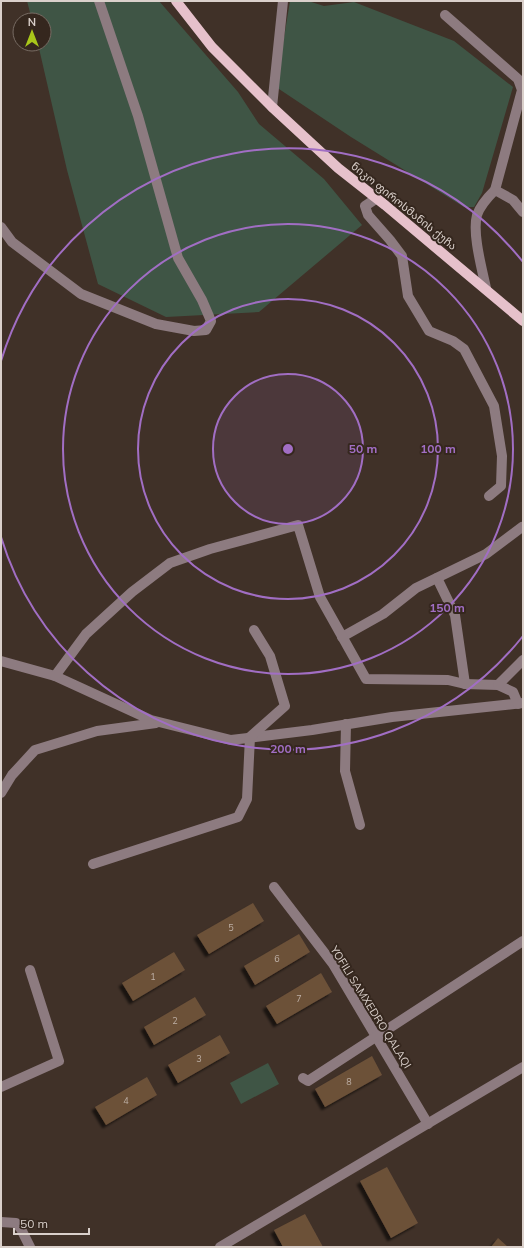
<svg xmlns="http://www.w3.org/2000/svg" width="524" height="1248" font-family="Mulish,'Noto Sans Georgian',sans-serif">
  <style>
    .green { fill: #3f5545 }
    .building { fill: #6c5139; filter: url(#shadow) }
    .lines { fill: none; stroke-linecap: round; stroke-linejoin: round }
    .minor { stroke: #8d7b80; stroke-width: 10 }
    .major { stroke: #e6c1cb; stroke-width: 10 }
    .ring { fill: none; stroke: #a16ec4; stroke-width: 2 }
    .labels { text-anchor: middle; stroke-width: 4; stroke-linejoin: round; paint-order: stroke }
    .number-label { font-size: 9px; fill: #beb0a6 }
    .street-label { font-size: 11px; fill: #dad0cb; stroke: #35271e }
    .centre { fill: #a16ec4; stroke: #35271e; stroke-width: 2 }
    .ring-label { font-size: 12px; text-anchor: middle; font-weight: bold; fill: #a16ec4; stroke: #35271e; stroke-width: 4; stroke-linejoin: round; paint-order: stroke }
  </style>
  <defs>
    <filter id="shadow"><feDropShadow dx="-3.5" dy="3.5" stdDeviation="1" flood-color="#0009"/></filter>
  </defs>
  <rect width="100%" height="100%" fill="#403128"/>
  <!-- green -->
  <g class="green">
    <path d="M27 1H159L238 92 259 124 324 179 362 225 259 312 166 317 98 284 67 170 38 44H44V20H32Z"/>
    <path d="M290 1H308L324 6 354 2 454 41 513 87 482 193 474 207H464L351 137 276 87Z"/>
    <path d="M268 1063 279 1084 241 1104 230 1083Z"/>
  </g>
  <!-- building -->
  <g class="building">
    <path d="M253 903 264 921 209 954 197 935Z"/>
    <path d="M299 934 310 952 255 985 244 966Z"/>
    <path d="M174 952 185 970 133 1001 122 983Z"/>
    <path d="M321 973 332 992 277 1024 266 1006Z"/>
    <path d="M195 997 206 1015 154 1045 144 1027Z"/>
    <path d="M220 1035 230 1053 178 1083 168 1065Z"/>
    <path d="M372 1056 382 1075 325 1107 315 1089Z"/>
    <path d="M147 1077 157 1095 106 1125 95 1107Z"/>
    <path d="M387 1167 418 1223 391 1238 360 1181Z"/>
    <path d="M305 1214 323 1247H283L274 1230Z"/>
    <path d="M498 1238 508 1247H491Z"/>
  </g>
  <g class="lines">
    <!-- minor -->
    <g class="minor">
      <path d="M445 15 518 79 522 90 495 190C488 197 480 206 477 215 472 233 482 269 486 288"/>
      <path d="M272 107 283 1"/>
      <path d="M495 190 513 200 523 212"/>
      <path d="M377 198 365 206 368 215 390 240 402 256 408 296 429 331 453 341 464 349 494 406 502 456 501 486 489 496"/>
      <path d="M1 227 12 242 81 294 156 324 194 331 206 330 211 321 202 300 178 258 138 116 99 1"/>
      <path d="M437 578 455 615 465 684"/>
      <path d="M342 637 383 614 416 588 486 554 522 527 523 528"/>
      <path d="M1 661 55 676 151 720 231 740 312 730 392 717 523 703"/>
      <path d="M55 676 86 634 132 592 170 563 210 549 298 525 320 597 366 679 448 680 465 684 498 685 513 692 518 704"/>
      <path d="M498 685 523 660"/>
      <path d="M346 724 345 771 360 825"/>
      <path d="M1 793 12 775 35 750 97 731 156 723"/>
      <path d="M93 864 238 817 247 799 250 737 285 706 270 656 254 630"/>
      <path d="M274 887 333 964 428 1124"/>
      <path d="M303 1078 308 1081 523 941"/>
      <path d="M1 1087 59 1061 30 970"/>
      <path d="M1 1222 16 1223 21 1229 30 1247"/>
      <path d="M220 1247 523 1067"/>
    </g>
    <!-- major -->
    <path class="major" d="M176 1 212 47 272 107 338 168 385 205 523 321"/>
  </g>
  <!-- distance rings -->
  <circle cx="288" cy="449" r="75" fill="#a16ec4" fill-opacity=".12"/>
  <g class="ring">
    <circle cx="288" cy="449" r="75"/>
    <circle cx="288" cy="449" r="150"/>
    <circle cx="288" cy="449" r="225"/>
    <path d="M523 636A300 300 0 0 1 1 537M1 361A300 300 0 0 1 523 262"/>
  </g>
  <g class="labels">
    <!-- number labels -->
    <g class="number-label">
      <text x="231" y="931">5</text>
      <text x="277" y="962">6</text>
      <text x="153" y="980">1</text>
      <text x="299" y="1002">7</text>
      <text x="175" y="1024">2</text>
      <text x="199" y="1062">3</text>
      <text x="349" y="1085">8</text>
      <text x="126" y="1104">4</text>
    </g>
    <!-- street labels -->
    <g class="street-label">
      <text transform="translate(404 206) rotate(39)" y="4">ნიკო ფიროსმანის ქუჩა</text>
      <text transform="translate(371 1007) rotate(58)" y="4">YOFILI SAMXEDRO QALAQI</text>
    </g>
  </g>
  <circle cx="288" cy="449" r="6" class="centre"/>
  <g class="ring-label">
    <text x="363" y="453">50 m</text>
    <text x="438" y="453">100 m</text>
    <text x="447" y="612">150 m</text>
    <text x="288" y="753">200 m</text>
  </g>
  <!-- border -->
  <rect width="524" height="1248" fill="none" stroke="#dad0cb" stroke-width="4"/>
  <!-- north arrow -->
  <g transform="translate(32 32)"><circle r="19" fill="#35271e" stroke="#776b63"/>
  <path d="M0-3L7 15L0 10L-7 15Z" fill="#a9c71a"/>
  <text y="-6" font-size="11" font-weight="bold" text-anchor="middle" fill="#dad0cb">N</text>
  </g>
  <!-- scale -->
  <path d="M14 1228v6h75v-6" fill="none" stroke="#dad0cb" stroke-width="2"/>
  <text x="20" y="1228" font-size="12" fill="#dad0cb" stroke="#35271e" stroke-width="3" paint-order="stroke">50 m</text>
</svg>
